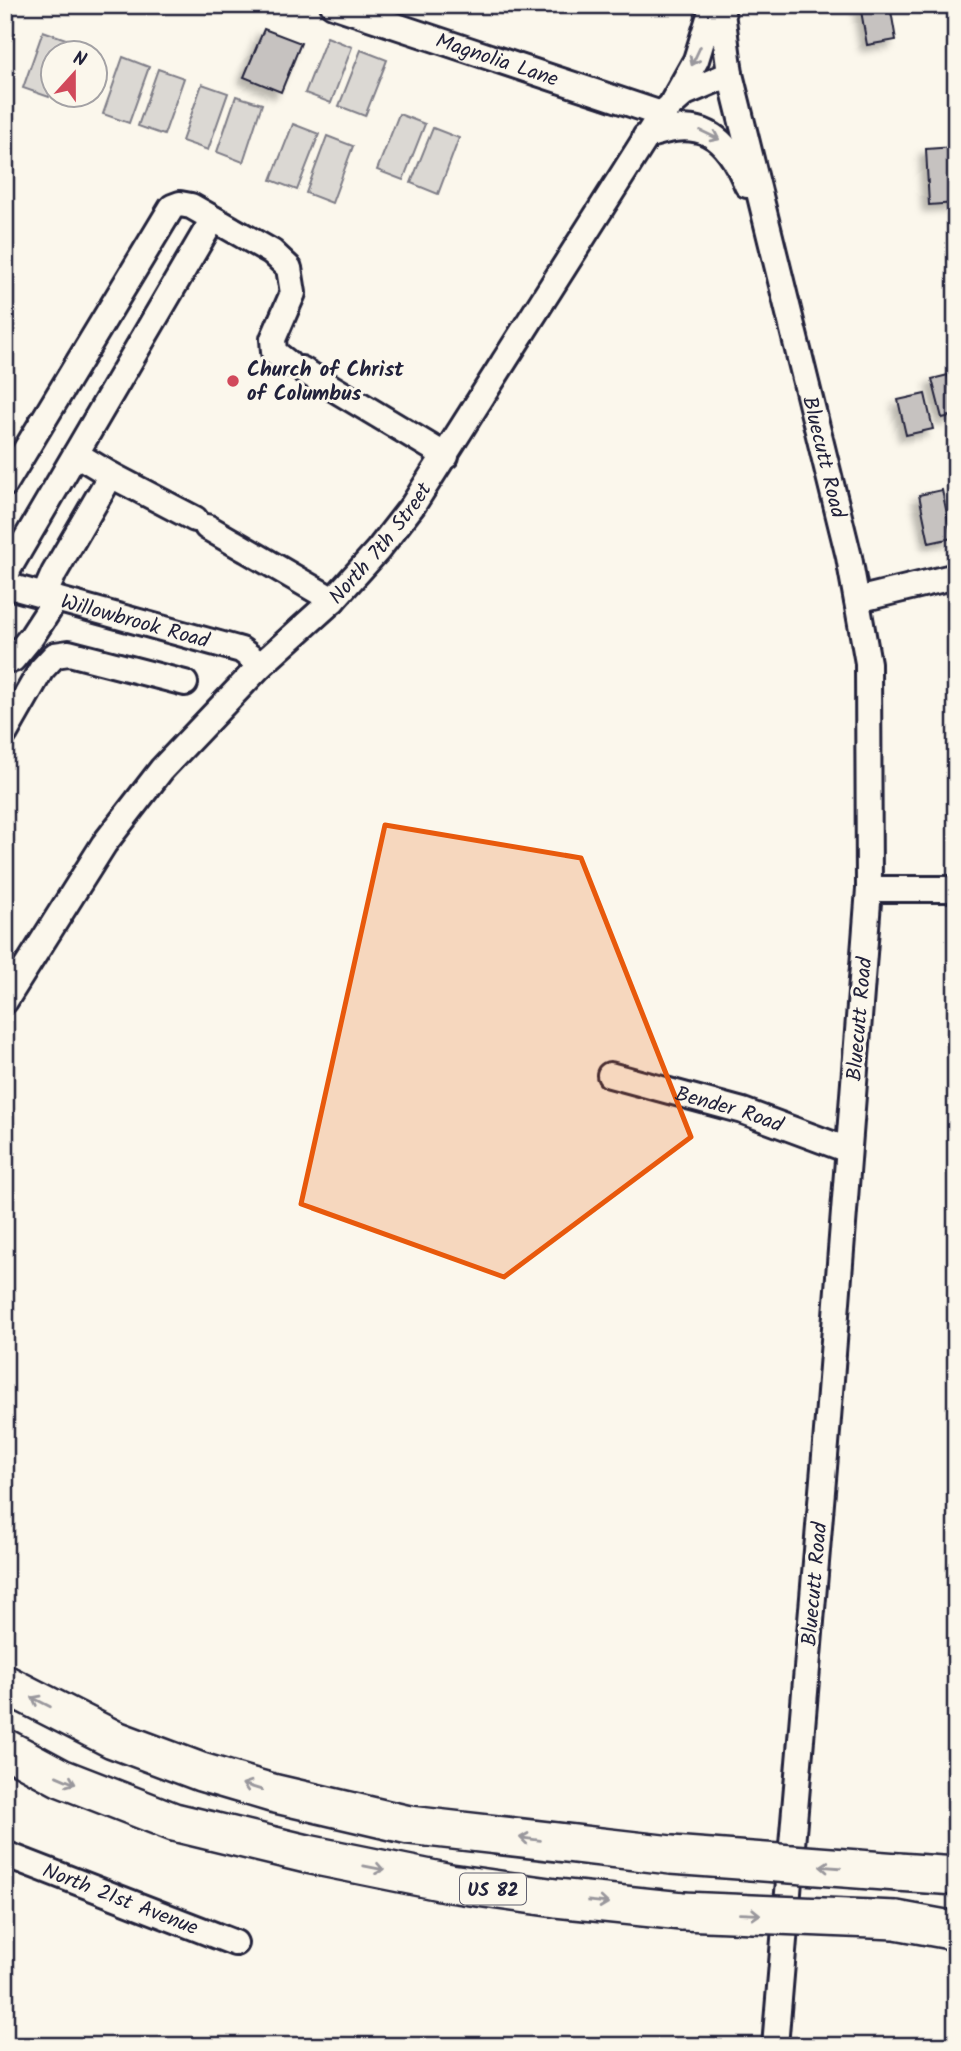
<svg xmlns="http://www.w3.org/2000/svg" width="961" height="2051" font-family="Kalam,sans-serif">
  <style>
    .green { fill: #dbd8d3; stroke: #7e7d87; stroke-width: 2 }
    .building { fill: #c6c2c0; stroke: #22223b; stroke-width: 2; filter: url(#shadow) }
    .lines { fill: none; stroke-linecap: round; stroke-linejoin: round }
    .minor-casing { stroke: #22223b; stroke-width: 30 }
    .highway-casing { stroke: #22223b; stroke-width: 42 }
    .minor { stroke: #fbf7ec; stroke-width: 24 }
    .highway { stroke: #fbf7ec; stroke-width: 37 }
    .highway-bridge-casing { stroke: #22223b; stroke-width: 42; stroke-linecap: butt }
    .highway-bridge { stroke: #fbf7ec; stroke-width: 37 }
    .oneway { stroke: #99979c }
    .marked { fill: #e8590c; fill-opacity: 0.2; stroke: #e8590c; stroke-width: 5; stroke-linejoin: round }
    .poi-dot { fill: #d1495b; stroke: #fbf7ec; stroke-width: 2.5 }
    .labels { text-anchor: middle; stroke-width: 6; stroke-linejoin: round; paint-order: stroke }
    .shield { fill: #fbf7ec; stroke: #636270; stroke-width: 2 }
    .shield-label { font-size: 19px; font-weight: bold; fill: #22223b }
    .street-label { font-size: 21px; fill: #22223b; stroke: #fbf7ec }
    .poi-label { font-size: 21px; font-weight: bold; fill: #22223b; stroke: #fbf7ec; text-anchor: start }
  </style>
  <defs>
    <filter id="shadow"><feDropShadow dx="-6" dy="6" stdDeviation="3.5" flood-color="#0004"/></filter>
  </defs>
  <rect width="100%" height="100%" fill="#fbf7ec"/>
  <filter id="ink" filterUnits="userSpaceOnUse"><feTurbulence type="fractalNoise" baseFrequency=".0143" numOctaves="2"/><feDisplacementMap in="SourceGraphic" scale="14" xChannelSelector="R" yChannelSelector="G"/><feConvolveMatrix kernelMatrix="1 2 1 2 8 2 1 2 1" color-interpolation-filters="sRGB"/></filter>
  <g filter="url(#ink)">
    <!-- green -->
    <g class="green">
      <path d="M43 31 69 40 65 52H52V88L49 97 23 88Z"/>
      <path d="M327 37 352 47 331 103 305 93Z"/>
      <path d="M361 50 387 60 365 116 339 106Z"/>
      <path d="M123 57 149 67 129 123 103 114Z"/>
      <path d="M158 69 184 78 164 135 138 126Z"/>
      <path d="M202 84 228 93 208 150 182 141Z"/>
      <path d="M236 96 262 104 243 162 217 152Z"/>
      <path d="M399 114 425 124 403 180 377 170Z"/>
      <path d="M293 124 319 134 297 190 271 180Z"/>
      <path d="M433 128 459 138 438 194 411 183Z"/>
      <path d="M327 136 353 146 332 203 306 193Z"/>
    </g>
    <!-- building -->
    <g class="building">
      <path d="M860 5H890L896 40 867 45Z"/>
      <path d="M264 29 301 43 281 92 244 77Z"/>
      <path d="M954 147 956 203 929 205 926 149Z"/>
      <path d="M948 375 956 415 942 418 932 379Z"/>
      <path d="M925 394 933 429 906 435 898 400Z"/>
      <path d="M942 490 952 538 929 543 919 495Z"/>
    </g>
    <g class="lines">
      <defs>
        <g id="minor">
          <path id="s1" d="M333 5 661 114"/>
          <path id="s2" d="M721 5 730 74 849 557 868 663 869 889 826 1444 775 2046"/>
          <path d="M673 101 696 60 713 5"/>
          <path d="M645 137C699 116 726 133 747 185"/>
          <path d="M301 369 446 456"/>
          <path d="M111 475 195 519"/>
          <path d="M5 484 172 207 180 204 191 206 272 252 289 268 293 293 273 339 274 352 288 363"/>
          <path d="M207 527 333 600"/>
          <path d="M5 580 9 568 213 219"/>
          <path id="s3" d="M5 585 241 650 261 665"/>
          <path d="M44 596 54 573 111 475 76 454"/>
          <path d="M857 600 956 576"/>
          <path d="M5 657 13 659 32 636 56 599"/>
          <path d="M5 733 41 670 55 655 69 653 185 683"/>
          <path d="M869 889H956"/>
          <path id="s4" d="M5 1001 104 844 162 769 261 665 333 600 378 550 413 505 661 114 685 93 730 74"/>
          <path id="s5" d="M610 1075 743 1111 848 1150"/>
          <path id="s6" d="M5 1854 235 1943"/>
        </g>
        <g id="highway">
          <path d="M5 1684 113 1739 201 1772 272 1793 409 1825 671 1855"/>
          <path d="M5 1748 61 1778 174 1822 307 1854 450 1883 556 1898 682 1911"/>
          <path d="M898 1872 956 1876"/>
          <path d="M896 1920 956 1931"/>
        </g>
      </defs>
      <!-- minor casing -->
      <use href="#minor" class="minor-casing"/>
      <!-- highway casing -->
      <use href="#highway" class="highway-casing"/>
      <!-- minor -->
      <use href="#minor" class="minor"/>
      <!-- highway -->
      <use href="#highway" class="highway"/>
      <defs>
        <g id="highway-bridge">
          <path d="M671 1855 898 1872"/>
          <path d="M682 1911 896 1920"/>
        </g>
      </defs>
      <!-- highway-bridge casing -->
      <use href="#highway-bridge" class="highway-bridge-casing"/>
      <!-- highway-bridge -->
      <use href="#highway-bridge" class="highway-bridge"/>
    </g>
    <!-- one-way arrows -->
    <defs><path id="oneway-shaft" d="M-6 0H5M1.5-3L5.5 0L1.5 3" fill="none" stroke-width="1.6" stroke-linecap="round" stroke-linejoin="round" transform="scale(1.75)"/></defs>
    <g class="oneway">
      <use href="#oneway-shaft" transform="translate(696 56) rotate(115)"/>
      <use href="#oneway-shaft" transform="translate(710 135) rotate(26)"/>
      <use href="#oneway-shaft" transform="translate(41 1702) rotate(-153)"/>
      <use href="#oneway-shaft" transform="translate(66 1780) rotate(23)"/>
      <use href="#oneway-shaft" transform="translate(252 1787) rotate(-163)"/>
      <use href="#oneway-shaft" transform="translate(530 1839) rotate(-173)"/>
      <use href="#oneway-shaft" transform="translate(830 1867) rotate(-176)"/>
      <use href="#oneway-shaft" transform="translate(374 1868) rotate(11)"/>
      <use href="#oneway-shaft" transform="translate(598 1902) rotate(6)"/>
      <use href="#oneway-shaft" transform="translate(750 1914) rotate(2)"/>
    </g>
  </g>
  <!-- marked area -->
  <path class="marked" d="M385 825 581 858 691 1137 504 1277 301 1204Z"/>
  <!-- markers -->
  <circle class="poi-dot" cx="233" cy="381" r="7"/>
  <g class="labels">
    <!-- shield labels -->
    <rect class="shield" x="460" y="1873.5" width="66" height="31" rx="5"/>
    <g class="shield-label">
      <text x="493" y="1896">US 82</text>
    </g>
    <!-- street labels -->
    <g class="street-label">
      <text dy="7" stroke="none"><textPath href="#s1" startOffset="173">Magnolia Lane</textPath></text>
      <text dy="7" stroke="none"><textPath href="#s2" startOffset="464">Bluecutt Road</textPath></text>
      <text dy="7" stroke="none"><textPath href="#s4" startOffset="595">North 7th Street</textPath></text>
      <text dy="7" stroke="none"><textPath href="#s3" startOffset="135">Willowbrook Road</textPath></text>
      <text transform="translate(859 1019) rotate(-85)" y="7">Bluecutt Road</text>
      <text dy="7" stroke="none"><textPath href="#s5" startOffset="124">Bender Road</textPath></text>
      <text transform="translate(814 1584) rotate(-85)" y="7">Bluecutt Road</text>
      <text dy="7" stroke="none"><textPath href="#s6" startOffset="124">North 21st Avenue</textPath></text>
    </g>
    <!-- poi labels -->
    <g class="poi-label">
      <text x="247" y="376">Church of Christ<tspan x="247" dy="24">of Columbus</tspan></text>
    </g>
  </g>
  <!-- margin -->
  <rect width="961" height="2051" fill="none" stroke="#fbf7ec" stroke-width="28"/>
  <rect x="14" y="14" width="933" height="2023" fill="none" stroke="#22223b" stroke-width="2.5" filter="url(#ink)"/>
  <!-- north arrow -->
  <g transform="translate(74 74) rotate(21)"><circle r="33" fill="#fbf7ec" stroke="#a4a2a5" stroke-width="2"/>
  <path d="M0-5L12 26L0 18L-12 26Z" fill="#d1495b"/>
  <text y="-10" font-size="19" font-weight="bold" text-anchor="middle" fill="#22223b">N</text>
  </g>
</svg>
